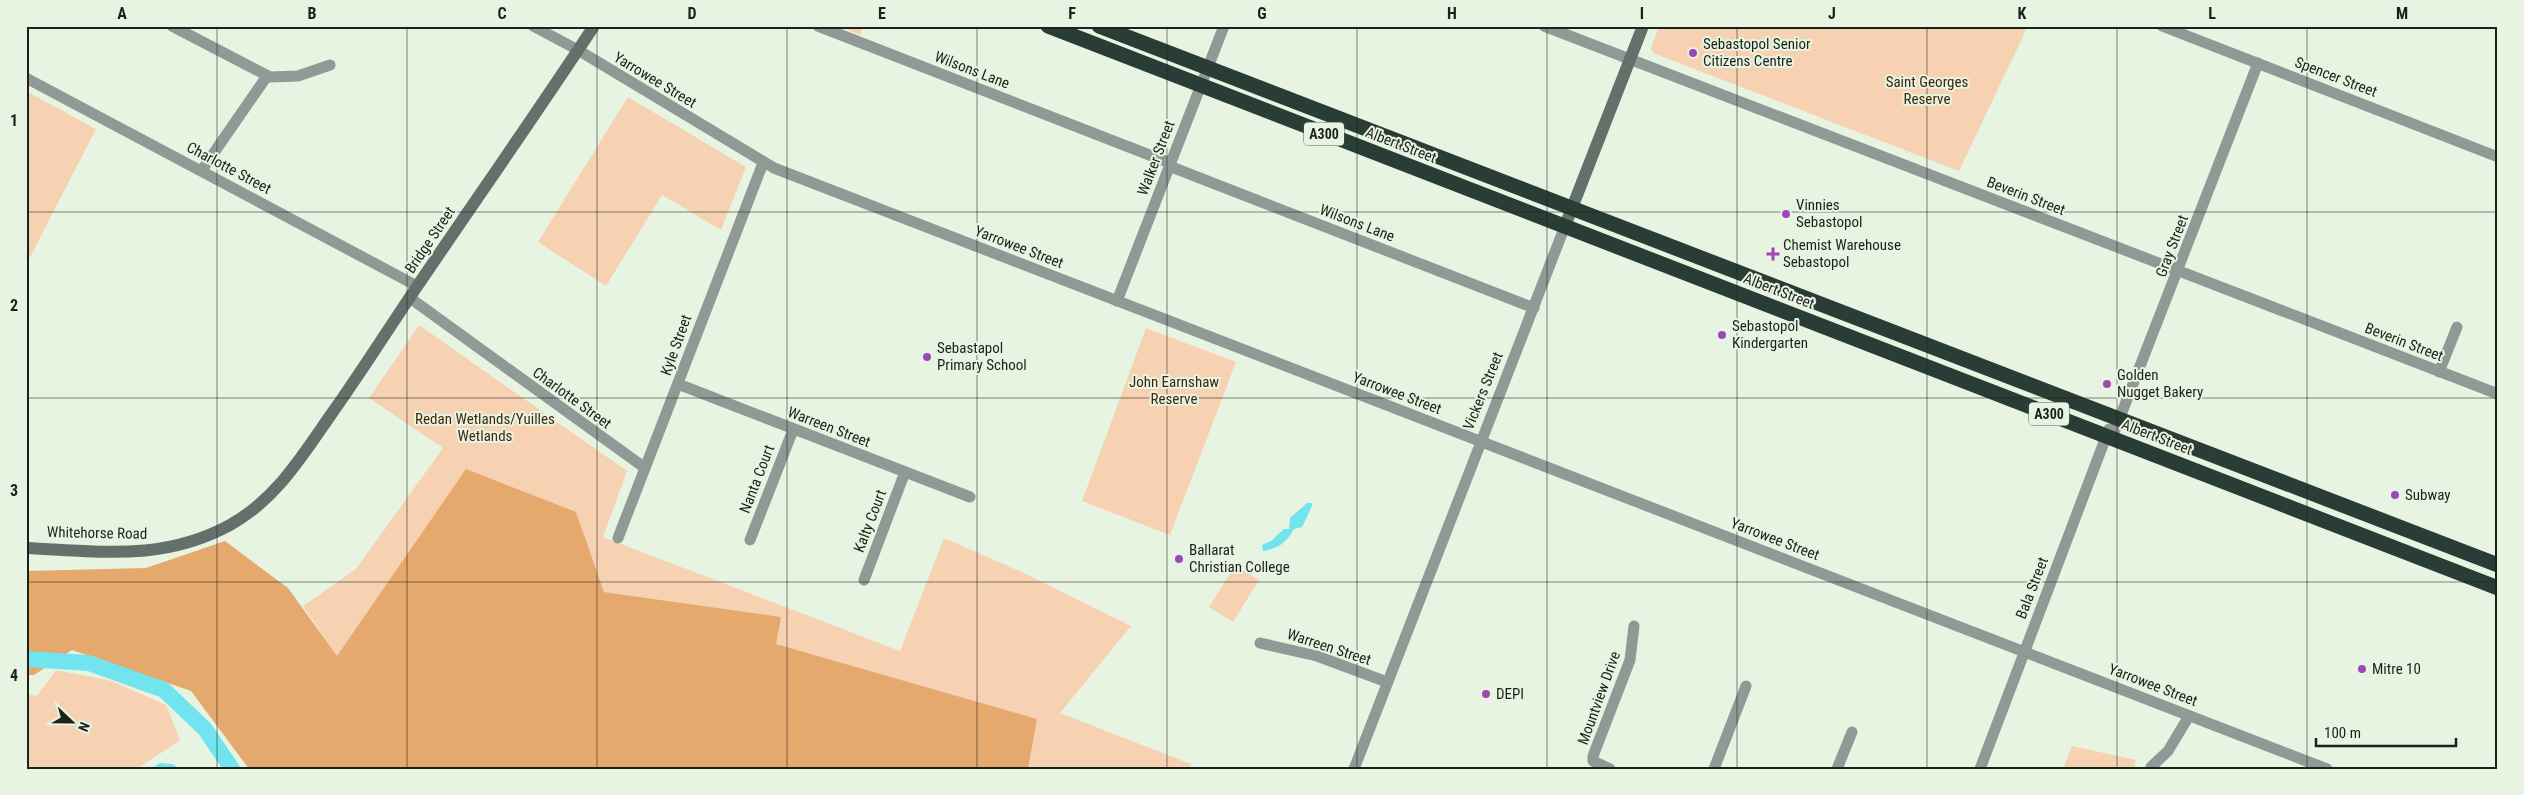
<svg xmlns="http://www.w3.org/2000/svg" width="2524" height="795" font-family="'Roboto Condensed',sans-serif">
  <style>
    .green { fill: #f6d2b2 }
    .forest { fill: #e6a96d }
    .water { fill: #71e4ef }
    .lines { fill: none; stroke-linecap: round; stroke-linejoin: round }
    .river { stroke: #71e4ef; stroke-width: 16 }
    .street { stroke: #909995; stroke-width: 11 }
    .secondary { stroke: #63706b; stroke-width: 12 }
    .highway { stroke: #293c35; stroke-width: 15 }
    .grid { fill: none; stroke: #1d211b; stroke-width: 1; stroke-opacity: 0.55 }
    .poi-dot { fill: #9e46b3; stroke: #e8f4e2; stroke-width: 2 }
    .labels { text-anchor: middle; stroke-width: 4; stroke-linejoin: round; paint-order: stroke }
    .shield { fill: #e8f4e2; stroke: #5a6057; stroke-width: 1 }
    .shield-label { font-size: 14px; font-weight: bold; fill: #1d211b }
    .poi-label { font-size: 15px; fill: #1d211b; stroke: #e8f4e2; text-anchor: start }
    .street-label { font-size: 15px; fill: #1d211b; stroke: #e8f4e2 }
    .park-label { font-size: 15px; fill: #40270d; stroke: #e8f4e2 }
    .neatline { fill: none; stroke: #1d211b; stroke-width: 2 }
    .grid-label { font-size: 16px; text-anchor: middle; font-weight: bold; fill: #1d211b }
  </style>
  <rect width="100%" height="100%" fill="#e8f4e2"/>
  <!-- green -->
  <g class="green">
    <path d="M838 26H863L860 35Z"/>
    <path d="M1659 26H2028L1959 171 1653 53 1651 48Z"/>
    <path d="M26 91 96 129 26 265Z"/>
    <path d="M628 97 746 167 721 230 662 195 606 286 538 242Z"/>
    <path d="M419 325 627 471 603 537 900 651 944 538 1026 574 1131 626 1060 713 1191 764 1189 769H1028L1036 719 775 644 781 617 604 592 576 512 337 657 303 606 356 569 443 448 369 398Z"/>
    <path d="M1146 328 1236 362 1170 535 1082 501Z"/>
    <path d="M1235 565 1259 580 1233 622 1209 607Z"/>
    <path d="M56 670 112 681 166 705 180 740 137 769H26V693L37 696Z"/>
    <path d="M2072 746 2136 760 2134 768 2063 769Z"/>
  </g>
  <!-- forest -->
  <path class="forest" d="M466 469 576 512 604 592 781 617 776 644 1037 719 1028 769H249L191 691 72 650 34 675H26V571L146 568 225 541 288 588 337 656Z"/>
  <!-- water -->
  <g class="water">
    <path d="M1307 503H1312V506L1302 527 1294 529C1286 543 1279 548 1263 551L1262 545 1271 541 1284 529H1289L1290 518Z"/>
    <path d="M160 763 172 764 181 769H151Z"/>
  </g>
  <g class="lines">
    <!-- river -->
    <path class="river" d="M26 659 89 663 164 690 205 729 232 769"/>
    <!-- street -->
    <g class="street">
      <path d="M172 26 270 77 298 76 330 65"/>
      <path d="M533 26 578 50 774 168 2327 769"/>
      <path d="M818 26 1170 163"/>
      <path d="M1544 26 2498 394"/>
      <path d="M2162 26 2498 157"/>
      <path d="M26 78 417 286"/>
      <path d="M1169 166 1534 308"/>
      <path d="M202 170 267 76"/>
      <path d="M410 298 645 468"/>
      <path d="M1117 301 1224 26"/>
      <path d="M2439 372 2457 327"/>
      <path d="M678 384 970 497"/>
      <path d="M2112 438 2258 63"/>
      <path d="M618 538 763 163"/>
      <path d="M750 540 793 430"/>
      <path d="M864 580 905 472"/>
      <path d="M1260 643 1317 656 1387 682"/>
      <path d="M2151 767 2168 751 2189 716"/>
      <path d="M1354 769 1565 226"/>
      <path d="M1610 769 1593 761V756L1630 660 1634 626"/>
      <path d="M1714 769 1746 686"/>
      <path d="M1837 769 1852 732"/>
      <path d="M1980 769 2109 429"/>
    </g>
    <!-- secondary -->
    <g class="secondary">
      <path d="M1565 226 1643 26"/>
      <path d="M26 548C99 551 162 562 230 525 275 500 301 458 330 416 360 374 387 331 416 288 475 201 536 114 594 26"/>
    </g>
    <!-- highway -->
    <g class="highway">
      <path d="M1048 26 2498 588"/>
      <path d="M1099 26 2498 565"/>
    </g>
  </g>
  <!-- grid -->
  <path class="grid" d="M217 26V769M407 26V769M597 26V769M787 26V769M977 26V769M1167 26V769M1357 26V769M1547 26V769M1737 26V769M1927 26V769M2117 26V769M2307 26V769M26 212H2498M26 398H2498M26 582H2498"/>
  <!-- markers -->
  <g class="poi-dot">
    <circle cx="1693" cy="53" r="5"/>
    <circle cx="1786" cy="214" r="5"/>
    <path d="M1770.5 246.5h5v5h5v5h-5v5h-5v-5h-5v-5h5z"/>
    <circle cx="1722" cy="335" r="5"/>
    <circle cx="927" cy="357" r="5"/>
    <circle cx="2107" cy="384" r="5"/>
    <circle cx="2395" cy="495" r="5"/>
    <circle cx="1179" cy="559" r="5"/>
    <circle cx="2362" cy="669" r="5"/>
    <circle cx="1486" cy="694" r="5"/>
  </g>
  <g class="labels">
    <!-- shield labels -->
    <g class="shield">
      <rect x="1304" y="122.5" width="40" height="23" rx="4"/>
      <rect x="2029" y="402.5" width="40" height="23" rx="4"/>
    </g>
    <g class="shield-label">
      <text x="1324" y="139">A300</text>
      <text x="2049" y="419">A300</text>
    </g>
    <!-- poi labels -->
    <g class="poi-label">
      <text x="1703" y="49">Sebastopol Senior<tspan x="1703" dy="17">Citizens Centre</tspan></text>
      <text x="1796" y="210">Vinnies<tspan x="1796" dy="17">Sebastopol</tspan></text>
      <text x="1783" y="250">Chemist Warehouse<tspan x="1783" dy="17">Sebastopol</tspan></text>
      <text x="1732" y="331">Sebastopol<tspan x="1732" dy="17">Kindergarten</tspan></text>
      <text x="937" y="353">Sebastapol<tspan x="937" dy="17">Primary School</tspan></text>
      <text x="2117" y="380">Golden<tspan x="2117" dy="17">Nugget Bakery</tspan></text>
      <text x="2405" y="500">Subway</text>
      <text x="1189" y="555">Ballarat<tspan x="1189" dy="17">Christian College</tspan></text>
      <text x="2372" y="674">Mitre 10</text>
      <text x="1496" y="699">DEPI</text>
    </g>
    <!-- street labels -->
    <g class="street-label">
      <text transform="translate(972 70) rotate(21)" y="5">Wilsons Lane</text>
      <text transform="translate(2336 77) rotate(21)" y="5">Spencer Street</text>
      <text transform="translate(655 80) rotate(31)" y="5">Yarrowee Street</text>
      <text transform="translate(1401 145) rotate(21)" y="5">Albert Street</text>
      <text transform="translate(1156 158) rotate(-69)" y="5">Walker Street</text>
      <text transform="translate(229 168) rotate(28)" y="5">Charlotte Street</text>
      <text transform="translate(2026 196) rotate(21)" y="5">Beverin Street</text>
      <text transform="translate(1357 223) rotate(21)" y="5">Wilsons Lane</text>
      <text transform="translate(430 240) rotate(-56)" y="5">Bridge Street</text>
      <text transform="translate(2172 246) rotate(-69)" y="5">Gray Street</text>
      <text transform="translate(1019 247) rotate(21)" y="5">Yarrowee Street</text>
      <text transform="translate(1779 291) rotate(21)" y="5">Albert Street</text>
      <text transform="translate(2404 342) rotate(21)" y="5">Beverin Street</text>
      <text transform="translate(676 345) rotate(-70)" y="5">Kyle Street</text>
      <text transform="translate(1483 391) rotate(-68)" y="5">Vickers Street</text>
      <text transform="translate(1397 393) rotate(21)" y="5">Yarrowee Street</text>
      <text transform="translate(572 398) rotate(36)" y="5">Charlotte Street</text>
      <text transform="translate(829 427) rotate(21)" y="5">Warreen Street</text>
      <text transform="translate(2157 437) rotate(21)" y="5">Albert Street</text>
      <text transform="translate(757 479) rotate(-69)" y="5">Nanta Court</text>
      <text transform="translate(870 521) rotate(-69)" y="5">Kalty Court</text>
      <text transform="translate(97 533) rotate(1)" y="5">Whitehorse Road</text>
      <text transform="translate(1775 539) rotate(21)" y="5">Yarrowee Street</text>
      <text transform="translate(2032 588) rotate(-69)" y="5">Bala Street</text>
      <text transform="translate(1329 647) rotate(18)" y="5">Warreen Street</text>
      <text transform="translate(2153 685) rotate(21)" y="5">Yarrowee Street</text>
      <text transform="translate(1599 698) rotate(-70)" y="5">Mountview Drive</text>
    </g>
    <!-- park labels -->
    <g class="park-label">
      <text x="1927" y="87">Saint Georges<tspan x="1927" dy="17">Reserve</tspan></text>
      <text x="1174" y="387">John Earnshaw<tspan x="1174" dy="17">Reserve</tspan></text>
      <text x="485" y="424">Redan Wetlands/Yuilles<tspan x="485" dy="17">Wetlands</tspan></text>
    </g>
  </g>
  <!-- border -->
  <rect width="2524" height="795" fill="none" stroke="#e8f4e2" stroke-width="55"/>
  <!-- north arrow -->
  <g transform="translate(72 722) rotate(112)" stroke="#e8f4e2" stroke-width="4" paint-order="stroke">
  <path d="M0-4L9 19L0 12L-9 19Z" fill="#1d211b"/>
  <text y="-8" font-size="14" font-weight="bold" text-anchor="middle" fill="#1d211b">N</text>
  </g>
  <!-- scale -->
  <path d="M2316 738v8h140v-8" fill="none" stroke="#1d211b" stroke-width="2.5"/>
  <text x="2324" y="738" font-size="15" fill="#1d211b" stroke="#e8f4e2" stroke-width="4" paint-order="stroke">100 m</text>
  <rect x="28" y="28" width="2468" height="740" class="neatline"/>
  <g class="grid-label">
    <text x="122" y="19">A</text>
    <text x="312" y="19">B</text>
    <text x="502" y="19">C</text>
    <text x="692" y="19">D</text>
    <text x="882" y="19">E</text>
    <text x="1072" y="19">F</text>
    <text x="1262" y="19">G</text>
    <text x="1452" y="19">H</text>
    <text x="1642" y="19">I</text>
    <text x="1832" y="19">J</text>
    <text x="2022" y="19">K</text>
    <text x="2212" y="19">L</text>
    <text x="2402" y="19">M</text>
    <text x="14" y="126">1</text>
    <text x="14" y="311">2</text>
    <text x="14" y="496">3</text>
    <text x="14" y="681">4</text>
  </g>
</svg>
